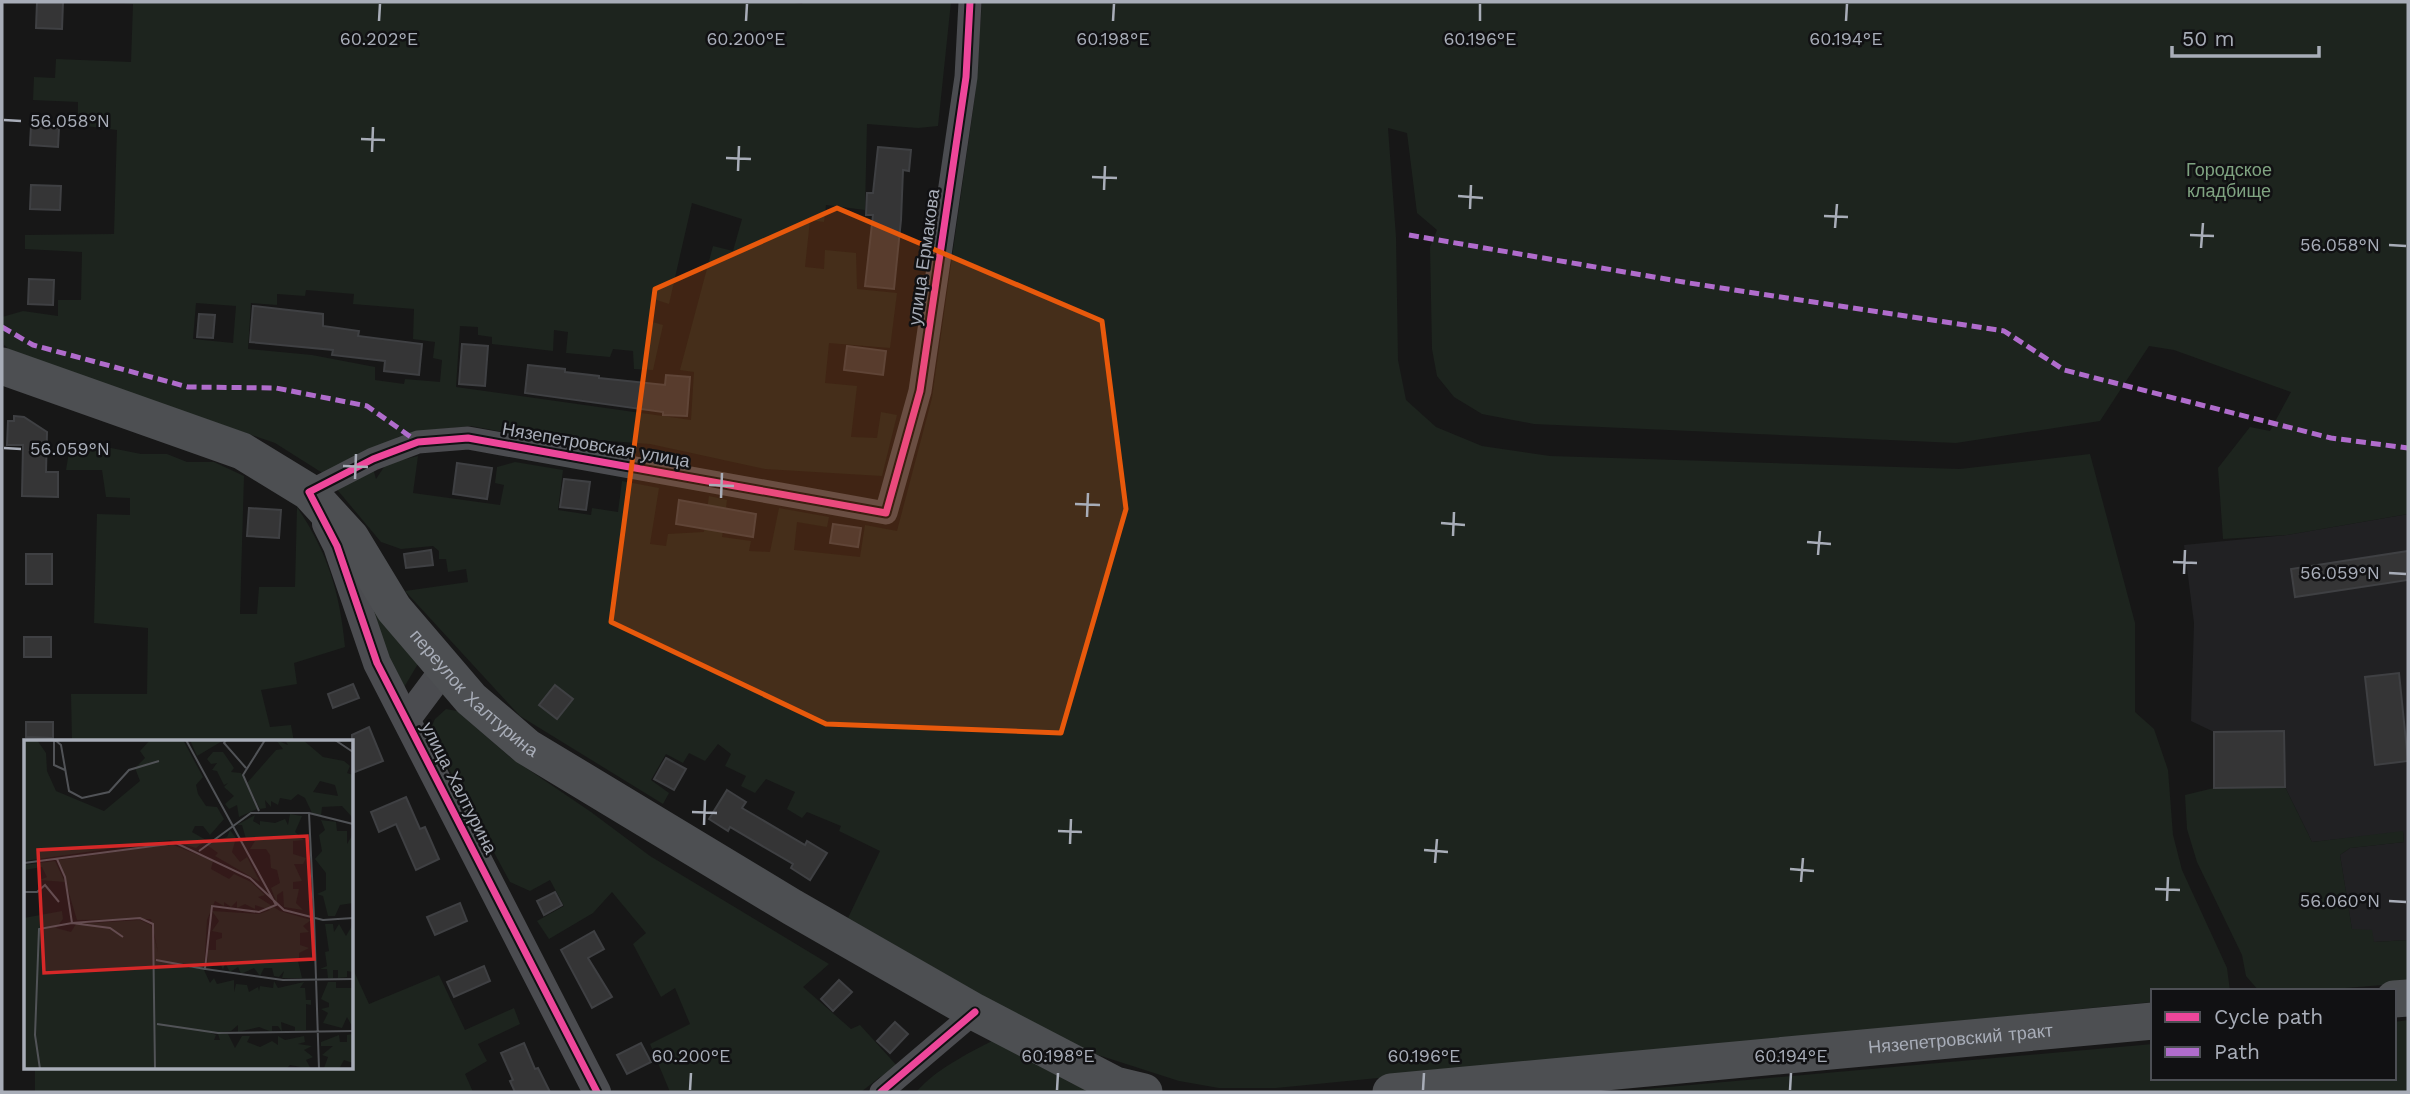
<svg xmlns="http://www.w3.org/2000/svg" width="2410" height="1094" font-family="'Work Sans',sans-serif">
  <style>
    .built { fill: #212123 }
    .green { fill: #1d241e; fill-rule: evenodd }
    .building { fill: #353536; stroke: #3f4043; stroke-width: 2 }
    .lines { fill: none; stroke-linecap: round; stroke-linejoin: round }
    .minor { stroke: #4b4c50; stroke-width: 23 }
    .tertiary { stroke: #4b4c50; stroke-width: 28 }
    .primary { stroke: #4d4f52; stroke-width: 37 }
    .quiet { stroke: #b06ccc; stroke-width: 5; stroke-dasharray: 10 5; stroke-linecap: butt }
    .cycleway-casing { stroke: #111113; stroke-width: 11 }
    .cycleway { stroke: #ed469a; stroke-width: 7 }
    .marked { fill: #e8590c; fill-opacity: 0.2; stroke: #e8590c; stroke-width: 5; stroke-linejoin: round }
    .ticks { fill: none; stroke: #a8adb8; stroke-width: 2.5 }
    .labels { text-anchor: middle; stroke-width: 5; stroke-linejoin: round; paint-order: stroke }
    .park-label { font-size: 18px; fill: #7fa381; stroke: #111113 }
    .street-label { font-size: 18px; fill: #a8adb8; stroke: #111113 }
    .inset-road { fill: none; stroke: #515357; stroke-width: 2 }
    .view { fill: #d62828; fill-opacity: 0.15; stroke: #d62828; stroke-width: 3.5 }
    .inset-edge { fill: none; stroke: #a8adb8; stroke-width: 3.5 }
    .ticks-label { font-size: 18px; text-anchor: middle; fill: #a8adb8; stroke: #111113; stroke-width: 5; stroke-linejoin: round; paint-order: stroke }
  </style>
  <rect width="100%" height="100%" fill="#171717"/>
  <!-- built -->
  <path class="built" d="M2408 514V940L2374 942 2352 930 2340 855 2350 848 2404 842 2403 832 2312 842 2285 787 2214 788V732L2191 721 2194 623 2184 545 2287 535Z"/>
  <!-- green -->
  <g class="green">
    <path d="M112 2H788L802 4 803 2H951L938 126 918 128 867 124 865 210 826 205 824 222 810 220 805 267 824 269 825 250 856 253 857 289 897 293 890 348 829 343 825 383 857 386 851 437 877 438 881 412 897 415 882 476 765 469 650 444 514 434 471 426 422 431 398 437 369 454 376 479 386 464 418 456 413 493 500 505 504 485 495 483 497 467 515 462 563 470 558 510 591 515 592 508 618 512 622 481 659 488 650 544 666 546 668 534 704 532 709 496 727 500 722 537 751 541 749 551 770 552 779 508 829 517 827 527 797 522 794 550 860 557 865 525 897 531 932 398 975 96 982 2H2408V514L2287 535 2223 539 2218 468 2250 427 2270 431 2291 392 2174 350 2149 346 2100 421 1956 443 1534 424 1482 414 1454 397 1437 376 1432 349 1430 247 1437 230 1417 213 1407 133 1388 128 1396 237 1398 360 1406 400 1436 427 1482 446 1550 456 1960 469 2090 454 2135 623V712L2154 729 2168 770 2173 835 2182 870 2227 968 2230 991H2153V1002L1276 1088H1219L1179 1081 1092 1053 1021 1018 848 918 880 851 839 831 841 826 807 812 802 818 787 809 795 792 766 779 755 793 741 786 746 776 725 766 731 754 718 744 705 761 689 753 683 763 666 754 651 780 669 793 663 804 520 716 405 591 468 582 466 569 448 572 446 559H439V551L433 546 401 549 381 542 324 474 275 443 13 353 4 345 2 317 23 311 58 316V300H81L82 252 25 249V235L114 234 117 130 78 125V102L33 100 34 77 55 78 56 59 131 62 133 4ZM692 203 742 219 733 251 713 246 680 370 694 372 691 420 456 387 460 326 478 327V335L492 337V344L553 351 554 330 568 332 566 353 610 357 613 349 633 351 634 369 653 370 663 325 649 321 654 299 669 304ZM306 290 354 294 353 304 414 309 413 339 435 342 433 358 442 360 440 382 405 379 404 384 375 380V367L312 355 248 349 251 303 277 305V294L305 296ZM196 303 236 306 233 343 193 339Z"/>
    <path d="M71 440 141 454H167L187 462H214L244 476 240 614H257L259 587H295L297 507C328 553 340 593 345 647L294 663 297 684 261 690 270 727 291 725 294 742H72L71 694H147L148 628 94 623 97 514 130 515V498L106 497 102 470H66Z"/>
    <path d="M361 573 419 662 403 689 379 643Z"/>
    <path d="M446 709 457 711 510 757 591 812 650 856 829 964 803 987 851 1029 860 1025 899 1068 880 1077 861 1092H670L650 1044 690 1024 675 988 661 997 633 944 646 933 612 892 593 913 549 939 537 921 564 906 550 880 530 891 510 882 429 732 435 719Z"/>
    <path d="M2285 787 2312 842 2403 831 2404 842 2350 848 2340 855 2352 929 2372 930 2374 942 2408 940V983L2308 991H2259L2246 976 2242 955 2197 862 2187 829 2185 795 2214 788Z"/>
    <path d="M352 967 369 1004 439 975 465 1030 514 1008 520 1024 478 1044 487 1061 465 1074 473 1092H35V1068H352Z"/>
    <path d="M2408 1020V1092H1612L2153 1044V1078H2394V1022Z"/>
    <path d="M994 1040 1071 1083 1092 1092H916C938 1068 965 1055 994 1040Z"/>
  </g>
  <!-- building -->
  <g class="building">
    <path d="M37 2H63L62 29 36 28Z"/>
    <path d="M31 126 59 128 58 147 30 145Z"/>
    <path d="M878 147 911 150 909 171 903 170 901 220 894 289 865 286 873 215H866L867 193H873Z"/>
    <path d="M31 185 61 186 60 210 30 209Z"/>
    <path d="M29 279 54 280 53 305 28 304Z"/>
    <path d="M253 306 323 314V326L359 331 358 336 422 344 419 375 384 371 385 361 332 355 333 350 250 342Z"/>
    <path d="M199 314 215 315 213 338 197 337Z"/>
    <path d="M462 344 488 346 485 386 459 384Z"/>
    <path d="M847 346 886 351 883 375 844 370Z"/>
    <path d="M528 365 565 369V372L599 376V378L665 385 666 375 690 377 687 416 663 415V412L525 393Z"/>
    <path d="M14 416 24 417 47 432 46 472H58V497L22 496 23 445H7L8 421H14Z"/>
    <path d="M457 463 492 468 487 499 453 494Z"/>
    <path d="M564 479 590 482 586 510 560 507Z"/>
    <path d="M679 500 756 514 753 537 676 524Z"/>
    <path d="M249 508 281 510 279 538 247 536Z"/>
    <path d="M833 524 861 528 858 547 830 543Z"/>
    <path d="M431 550 433 565 406 568 404 554Z"/>
    <path d="M2408 551V580L2295 597 2291 569Z"/>
    <rect x="26" y="554" width="26" height="30"/>
    <rect x="24" y="637" width="27" height="20"/>
    <path d="M2399 673 2408 761 2375 765 2365 677Z"/>
    <path d="M353 684 359 698 333 708 328 694Z"/>
    <path d="M555 685 573 699 557 719 539 705Z"/>
    <path d="M26 722H53V738L26 737Z"/>
    <path d="M369 727 383 761 355 772 352 763V735Z"/>
    <path d="M2284 731 2285 787 2214 788V732Z"/>
    <path d="M666 758 686 769 674 790 654 779Z"/>
    <path d="M727 790 746 802 742 808 805 845 807 841 827 853 810 880 791 868 793 864 730 827 728 831 709 819Z"/>
    <path d="M406 797 420 829 425 827 439 859 416 870 396 824 379 832 371 812Z"/>
    <path d="M555 892 562 905 544 915 537 901Z"/>
    <path d="M460 903 467 921 435 935 427 917Z"/>
    <path d="M594 931 604 949 588 958 612 997 592 1008 561 950Z"/>
    <path d="M484 966 490 981 454 997 447 982Z"/>
    <path d="M839 980 852 992 833 1011 821 999Z"/>
    <path d="M895 1022 908 1034 890 1053 877 1041Z"/>
    <path d="M524 1043 535 1069 538 1068 550 1092H515L510 1081 513 1080 501 1053Z"/>
    <path d="M641 1043 651 1062 627 1074 617 1055Z"/>
  </g>
  <g class="lines">
    <!-- minor -->
    <g class="minor">
      <path d="M309 492 373 459 418 442 468 438 886 513 920 391 966 77 970 2"/>
      <path d="M881 1092 975 1012"/>
    </g>
    <!-- tertiary -->
    <g class="tertiary">
      <path d="M326 524 337 546 377 663 597 1092"/>
      <path d="M407 719 445 668"/>
    </g>
    <!-- primary -->
    <g class="primary">
      <path id="s1" d="M2 366 242 451 309 492 351 538 394 609 471 699 527 747 792 907 975 1012 1115 1085 1144 1092"/>
      <path d="M2394 999 2408 998"/>
      <path id="s2" d="M1391 1092 2153 1021"/>
    </g>
    <!-- quiet -->
    <g class="quiet">
      <path d="M1409 235 1689 283 2004 331 2064 370 2331 438 2408 448"/>
      <path d="M2 327 33 345 188 387 276 388 367 406 418 442"/>
    </g>
    <defs>
      <g id="cycleway">
        <path d="M597 1092 377 663 337 546 309 492 373 459 418 442 468 438 886 513 920 391 966 77 970 2"/>
        <path d="M881 1092 975 1012"/>
      </g>
    </defs>
    <!-- cycleway casing -->
    <use href="#cycleway" class="cycleway-casing"/>
    <!-- cycleway -->
    <use href="#cycleway" class="cycleway"/>
  </g>
  <!-- marked area -->
  <path class="marked" d="M837 208 1102 321 1126 509 1061 733 826 724 611 622 655 289Z"/>
  <!-- ticks -->
  <path class="ticks" d="M379 21 380 4M746 21 747 4M1113 21 1114 4M1480 21V4M1846 21 1847 4M4 120 21 121M361 139 385 140M372 152 373 127M726 158 751 159M738 171 739 146M1092 177 1117 178M1104 190 1105 166M1458 196 1483 198M1470 209 1471 185M1824 216 1848 217M1835 228 1837 204M2190 235 2214 236M2389 245 2406 246M2201 248 2203 223M4 448 21 449M343 466 368 467M355 479 356 454M709 485 734 486M721 498 722 473M1075 504 1100 505M1087 517 1088 493M1441 523 1465 525M1453 536 1454 512M1807 542 1831 544M1818 555 1820 531M2173 562 2197 563M2389 573 2406 574M2184 574 2185 550M692 812 717 813M704 825 705 800M1058 831 1082 832M1070 844 1071 819M1424 850 1448 852M1435 863 1437 839M1790 869 1814 871M1801 882 1803 858M2155 889 2180 890M2167 901 2168 877M2389 901 2406 902M690 1090 691 1073M1057 1090 1058 1073M1423 1090 1424 1073M1790 1090 1791 1073"/>
  <g class="labels">
    <!-- park labels -->
    <g class="park-label">
      <text x="2229" y="176">Городское<tspan x="2229" dy="21">кладбище</tspan></text>
    </g>
    <!-- street labels -->
    <g class="street-label">
      <text transform="translate(924 257) rotate(-82)" y="6">улица Ермакова</text>
      <text transform="translate(596 445) rotate(10)" y="6">Нязепетровская улица</text>
      <text dy="6" stroke="none"><textPath href="#s1" startOffset="595">переулок Халтурина</textPath></text>
      <text transform="translate(459 788) rotate(63)" y="6">улица Халтурина</text>
      <text dy="6" stroke="none"><textPath href="#s2" startOffset="572">Нязепетровский тракт</textPath></text>
    </g>
  </g>
  <!-- overview -->
  <g transform="translate(24 740)">
    <rect width="329" height="329" fill="#171717"/>
    <path d="M0 0H13L22 13 23 31 32 51 80 71 116 41 111 28 121 18 116 11 126 0H159L179 37 172 45 174 54 182 66 193 67 200 79 186 95 179 86H171L168 92 182 100 172 108 146 100 0 121ZM166 0H200L173 16ZM252 0 264 5 261 0H279L299 17 320 21 326 26 323 33 329 35 328 77 318 66 298 67 297 76 288 73 281 58 274 54 267 60 256 58 254 65 247 61V67L241 60 242 68 236 69 223 43 252 10 259 9ZM296 41 311 45 314 56 289 52ZM189 12H199L210 28 207 32 217 33 233 69 215 77 213 65 205 69 201 64 210 56 200 47 204 43 200 45 193 31 188 30 193 23 187 24 183 19ZM266 74 278 76 271 92 280 100 269 101V114L282 118 279 124H270L278 141 269 142V149H275L272 163 279 170 260 167 259 151 253 155V164L247 148 256 143 253 130 247 128 246 115 242 109H226L231 101 222 99 218 85H213L231 75 229 81 236 85V81L251 83 261 79 264 85ZM297 80 312 82 313 91H323V104L329 94V163L316 165 311 176H304L299 156 293 154 302 150V133L291 119 298 111 295 95 301 90ZM206 90 212 98 208 112 216 122 223 117 236 142 191 116 194 113 183 105 203 97ZM147 104 189 121 187 129 205 139 210 134 227 142 241 155 234 157 256 171 287 180 279 186 285 192 276 193V205L285 208 275 213V219H280L274 221 278 238H258L260 231 255 237 250 236 248 228H240L236 236 230 228 217 234 214 227 206 232 201 223 199 230 197 225 183 227 184 210H192V200L198 198V193L188 191 195 181 188 171 235 174 246 170 231 165V169L221 164 213 168V161L207 167 200 162V166L191 161 183 180 180 230 186 243 190 238 193 244 210 240V252L212 244 223 245 225 252 234 247 235 251 236 246 249 248 250 241 254 248 280 242 276 248H281L282 260H287V265L282 264V290L271 291V287L257 282 258 292 254 286H248V292L235 287 214 292V285L207 291 187 293 192 295 190 300H196L194 294H204L211 308 218 296H226L223 302 236 307 248 301 254 305V296L261 300 280 296 281 302 274 304 288 306 280 310 289 317 282 320 287 329 266 325 262 329H0V178L38 171 39 179 32 188 47 192 52 184 116 180 127 185 134 212 127 179 53 180 35 120ZM31 121 41 142 16 140 23 137 18 127 0 130V125ZM301 184H309L310 192 315 184 322 196 329 184V232L323 231V237L314 238V230H309V238H304L303 229H296L303 226 301 212 305 211ZM304 242H312V248H329V288L323 277 318 288 299 283 304 273 297 269 305 267V263L297 259ZM329 294V323L320 320 315 329 300 328 304 317 298 315 309 306H297V302L315 295 316 302H323V295Z" fill="#1d241e" fill-rule="evenodd"/>
    <path class="inset-road" d="M30 0V25L41 30M31 0 37 5 45 51 58 58 85 52 105 30 135 21M162 0 252 165 235 172 188 166 181 229 259 240 329 239M202 0 200 3 222 28M311 0 329 12M235 71 219 35 241 0M285 73 290 178M175 111 227 73H285L329 84M33 119 41 137 48 183 116 178 129 184 131 329M0 123 152 103 226 138 260 170 299 180 329 178M0 152H13L21 145 35 162M290 178 295 329M132 220 181 229M133 284 194 293 329 291M16 329 11 295 15 189 48 183 86 188 99 197"/>
    <path class="view" d="M283 96 290 219 20 233 14 110Z"/>
    <rect width="329" height="329" class="inset-edge"/>
  </g>
  <g class="ticks-label">
    <text x="379" y="45">60.202°E</text>
    <text x="746" y="45">60.200°E</text>
    <text x="1113" y="45">60.198°E</text>
    <text x="1480" y="45">60.196°E</text>
    <text x="1846" y="45">60.194°E</text>
    <text x="70" y="127">56.058°N</text>
    <text x="2340" y="251">56.058°N</text>
    <text x="70" y="455">56.059°N</text>
    <text x="2340" y="579">56.059°N</text>
    <text x="2340" y="907">56.060°N</text>
    <text x="691" y="1062">60.200°E</text>
    <text x="1058" y="1062">60.198°E</text>
    <text x="1424" y="1062">60.196°E</text>
    <text x="1791" y="1062">60.194°E</text>
  </g>
  <!-- border -->
  <rect width="2410" height="1094" fill="none" stroke="#a8adb8" stroke-width="7"/>
  <!-- legend -->
  <rect x="2151" y="989" width="245" height="91" fill="#111113" stroke="#4d4f55" stroke-width="2"/>
  <rect x="2165" y="1012" width="35" height="10" fill="#ed469a" stroke="#4d4f55" stroke-width="2"/>
  <text x="2214" y="1024" font-size="21" fill="#a8adb8">Cycle path</text>
  <rect x="2165" y="1047" width="35" height="10" fill="#b06ccc" stroke="#4d4f55" stroke-width="2"/>
  <text x="2214" y="1059" font-size="21" fill="#a8adb8">Path</text>
  <!-- scale -->
  <path d="M2172 46v10h147v-10" fill="none" stroke="#a8adb8" stroke-width="3.5"/>
  <text x="2182" y="46" font-size="21" fill="#a8adb8" stroke="#111113" stroke-width="5" paint-order="stroke">50 m</text>
</svg>
